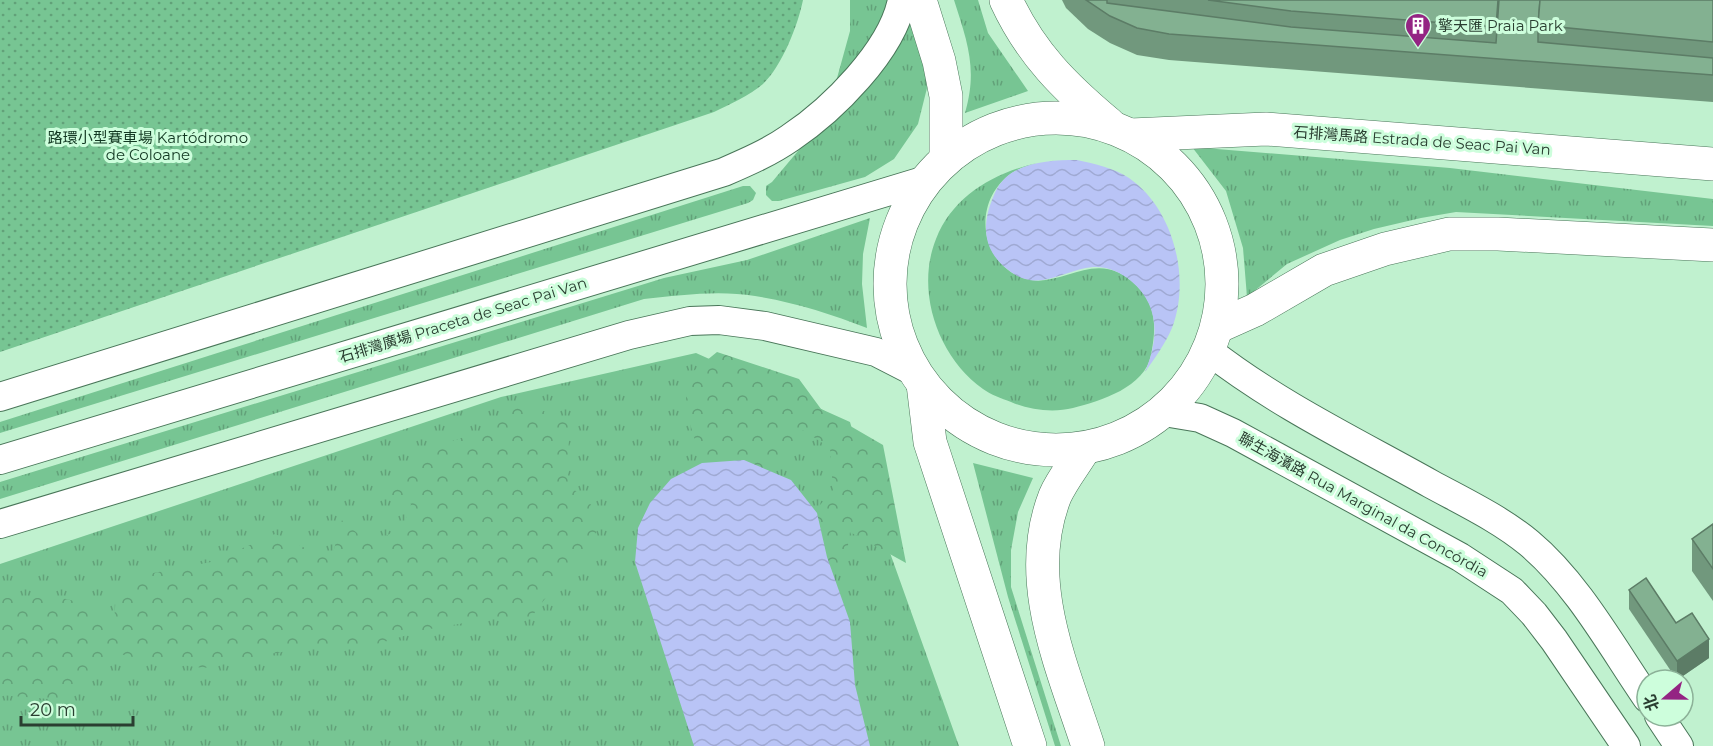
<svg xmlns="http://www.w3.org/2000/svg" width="1713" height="746" font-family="Montserrat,'Noto Sans SC',sans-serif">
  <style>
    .grass { fill: url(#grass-tufts) }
    .forest { fill: url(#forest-crowns) }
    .park { fill: url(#park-dots) }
    .water { fill: url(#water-waves) }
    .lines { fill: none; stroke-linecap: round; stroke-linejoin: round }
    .minor-casing { stroke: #497659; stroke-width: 30 }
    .secondary-casing { stroke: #497659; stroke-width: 34 }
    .primary-casing { stroke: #497659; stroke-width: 34 }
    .minor { stroke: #fff; stroke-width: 28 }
    .secondary { stroke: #fff; stroke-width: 33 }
    .primary { stroke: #fff; stroke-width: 33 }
    .wall { fill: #71987d }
    .shaded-wall { fill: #5c7c66 }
    .building { fill: #83b191; stroke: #5c7c66; stroke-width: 1.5 }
    .labels { text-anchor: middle; stroke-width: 6; stroke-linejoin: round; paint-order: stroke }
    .poi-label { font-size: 15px; fill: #2a3e31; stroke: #cdfedc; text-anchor: start }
    .park-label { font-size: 15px; fill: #123822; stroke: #cdfedc }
    .street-label { font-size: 15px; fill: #2a3e31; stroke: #cdfedc }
  </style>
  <defs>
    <pattern id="grass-tufts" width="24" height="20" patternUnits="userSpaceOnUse" patternTransform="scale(1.5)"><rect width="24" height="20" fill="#77c593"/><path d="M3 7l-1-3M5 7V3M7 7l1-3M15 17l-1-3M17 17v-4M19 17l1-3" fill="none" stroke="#62a179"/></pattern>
    <pattern id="forest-crowns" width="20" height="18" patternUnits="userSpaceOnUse" patternTransform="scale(1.5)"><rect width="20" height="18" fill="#77c593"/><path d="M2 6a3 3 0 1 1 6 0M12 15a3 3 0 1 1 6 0" fill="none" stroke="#62a179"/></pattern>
    <pattern id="park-dots" width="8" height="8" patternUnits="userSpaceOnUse" patternTransform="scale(1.5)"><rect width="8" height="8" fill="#77c593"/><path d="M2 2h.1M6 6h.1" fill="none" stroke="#62a179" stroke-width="1.8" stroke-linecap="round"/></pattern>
    <pattern id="water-waves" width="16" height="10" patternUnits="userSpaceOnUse" patternTransform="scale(1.5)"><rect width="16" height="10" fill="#b9c4f6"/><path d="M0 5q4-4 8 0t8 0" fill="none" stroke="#9fa9d3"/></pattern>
  </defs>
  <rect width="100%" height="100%" fill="#c0f1cf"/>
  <!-- grass -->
  <g class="grass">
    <path d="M850 0H906L924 56 927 88 918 124 894 159 865 177 779 201H772L766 195V186L772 182 808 139 834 89 850 31Z"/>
    <path d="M954 0H978L988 33 1028 91 965 113C978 69 967 41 954 0Z"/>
    <path d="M1192 147 1450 168 1713 199V226L1456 212 1421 218 1374 229 1340 240 1287 264 1247 297 1243 248 1226 191Z"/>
    <path d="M1037 163C1028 166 1019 168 1012 173 975 198 977 254 1016 275 1058 298 1094 240 1139 288 1157 308 1156 329 1151 355 1145 387 1101 401 1073 408 1053 413 1030 410 1011 402 1001 398 991 395 983 389 938 357 915 291 936 239 953 196 994 173 1037 163Z"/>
    <path d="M743 186H750L756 193 753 200 748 203 0 433V422Z"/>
    <path d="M870 218 863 254 862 284 867 328C831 314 794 302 755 296 719 290 681 295 644 299L0 499V482L664 278 747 260Z"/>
    <path d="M696 353 850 422 879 522 959 746H0V564L501 397Z"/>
    <path d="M973 463 1033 478 1018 512 1011 550V587L1061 746H1055L1008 597Z"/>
  </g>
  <!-- forest -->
  <g class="forest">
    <path d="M717 352 799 379 821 409 883 445 906 563 850 532 844 571 807 563 804 522 833 491 830 448 803 430 780 464 742 474 702 463 687 414 685 378Z"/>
    <path d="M518 400 569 422 568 484 599 512 594 548 558 581 530 619 493 618 424 630 367 647H306L204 668 150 661 111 652 61 700 0 695V598H62L95 606 114 624 116 592 148 574 211 562 275 534 331 560 342 520 370 544 403 527 411 504 388 495 424 448 456 440 493 426Z"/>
  </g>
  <!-- park -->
  <path class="park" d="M0 0H803C798 25 782 66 763 84 749 96 730 104 714 112L0 352Z"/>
  <!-- water -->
  <g class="water">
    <path d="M1077 160C1095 164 1114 168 1129 178 1174 209 1191 279 1172 328 1165 344 1155 358 1145 372 1159 339 1160 305 1131 281 1121 272 1107 266 1093 267 1066 269 1041 291 1014 274 983 254 980 227 994 195 998 185 1005 176 1015 171 1034 161 1056 160 1077 160Z"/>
    <path d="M744 460 791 480 817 513 827 557 850 622 855 685 870 746H694L635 562 638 528 650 503 671 479 702 463Z"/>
  </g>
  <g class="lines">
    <defs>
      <g id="minor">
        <path d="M1209 351C1277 404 1356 442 1431 484 1464 502 1500 519 1529 543 1577 583 1612 647 1647 698"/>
        <path d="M0 397 724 172C747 162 770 152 790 138 832 110 892 51 902 0"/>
        <path d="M1164 412 1200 418 1233 433 1460 557 1512 591 1534 614 1554 640 1626 746"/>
        <path d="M0 460 926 180"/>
        <path d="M0 524 629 335 690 321 719 320 765 326 876 352 915 372"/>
        <path d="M1659 716 1679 746"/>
      </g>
      <g id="secondary">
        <path d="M1131 135 1266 129 1713 164"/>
        <path d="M1217 327 1255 310 1324 270 1385 249 1449 234H1498L1713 245"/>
      </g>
      <g id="primary">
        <path d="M920 0 939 61 946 96V159"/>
        <path d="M1006 0C1031 54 1065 87 1109 124"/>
        <circle cx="1056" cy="284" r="166"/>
        <path d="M923 384 930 442 1030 746"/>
        <path d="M1084 449C1075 464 1062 480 1055 496 1022 580 1062 666 1088 746"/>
      </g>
    </defs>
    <!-- minor casing -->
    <use href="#minor" class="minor-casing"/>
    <!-- secondary casing -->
    <use href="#secondary" class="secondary-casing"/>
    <!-- primary casing -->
    <use href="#primary" class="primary-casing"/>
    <!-- minor -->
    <use href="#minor" class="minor"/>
    <!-- secondary -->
    <use href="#secondary" class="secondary"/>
    <!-- primary -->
    <use href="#primary" class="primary"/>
  </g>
  <!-- wall -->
  <g class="wall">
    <path d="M1062 0H1713V102L1169 60 1137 55 1110 43 1088 29 1066 8Z"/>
    <path d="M1713 524V601L1692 571V539Z"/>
    <path d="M1629 590 1676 623 1709 658 1677 680 1629 609Z"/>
  </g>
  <!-- shaded-wall -->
  <g class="shaded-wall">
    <path d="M1498 0H1501L1496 59V27Z"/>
    <path d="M1709 639V658L1677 680V661Z"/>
  </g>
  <!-- building -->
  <g class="building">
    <path d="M1086 0H1107V3L1291 27 1496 43 1499 0H1540L1538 25V42L1713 58V75L1169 34 1137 28 1110 16Z"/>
    <path d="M1208 0H1498L1496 27 1291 11Z"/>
    <path d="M1540 0H1713V42L1538 25Z"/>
    <path d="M1713 524V569L1692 539Z"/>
    <path d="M1646 578 1676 623 1692 613 1709 639 1677 661 1629 590Z"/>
  </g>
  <!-- icons -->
  <defs>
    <symbol id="building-pin" viewBox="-11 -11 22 30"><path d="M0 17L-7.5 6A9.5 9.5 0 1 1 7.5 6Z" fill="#942483" stroke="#cdfedc"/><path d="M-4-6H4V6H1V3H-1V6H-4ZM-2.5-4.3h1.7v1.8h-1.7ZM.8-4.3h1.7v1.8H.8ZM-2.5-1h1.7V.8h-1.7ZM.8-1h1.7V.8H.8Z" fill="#fff"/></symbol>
  </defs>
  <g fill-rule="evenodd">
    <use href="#building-pin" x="1403" y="11" width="30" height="40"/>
  </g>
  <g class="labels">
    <!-- poi labels -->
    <g class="poi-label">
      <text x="1438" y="31">擎天匯 Praia Park</text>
    </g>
    <!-- park labels -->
    <g class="park-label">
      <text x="148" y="143">路環小型賽車場 Kartódromo<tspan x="148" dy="17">de Coloane</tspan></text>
    </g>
    <!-- street labels -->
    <g class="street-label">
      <text transform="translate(1422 141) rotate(4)" y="5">石排灣馬路 Estrada de Seac Pai Van</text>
      <text transform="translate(463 320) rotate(-17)" y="5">石排灣廣場 Praceta de Seac Pai Van</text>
      <text transform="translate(1363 505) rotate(29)" y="5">聯生海濱路 Rua Marginal da Concórdia</text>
    </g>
  </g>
  <!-- north arrow -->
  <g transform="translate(1665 698) rotate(250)"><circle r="28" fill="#cdfedc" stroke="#8cb198" stroke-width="1.5"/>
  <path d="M0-4.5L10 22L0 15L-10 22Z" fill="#942483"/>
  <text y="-9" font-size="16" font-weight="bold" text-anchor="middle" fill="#2a3e31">北</text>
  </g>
  <!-- scale -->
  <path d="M21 716v9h112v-9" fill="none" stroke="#2a3e31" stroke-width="3"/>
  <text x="30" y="716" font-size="18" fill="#2a3e31" stroke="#cdfedc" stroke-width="4.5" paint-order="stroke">20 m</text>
</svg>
